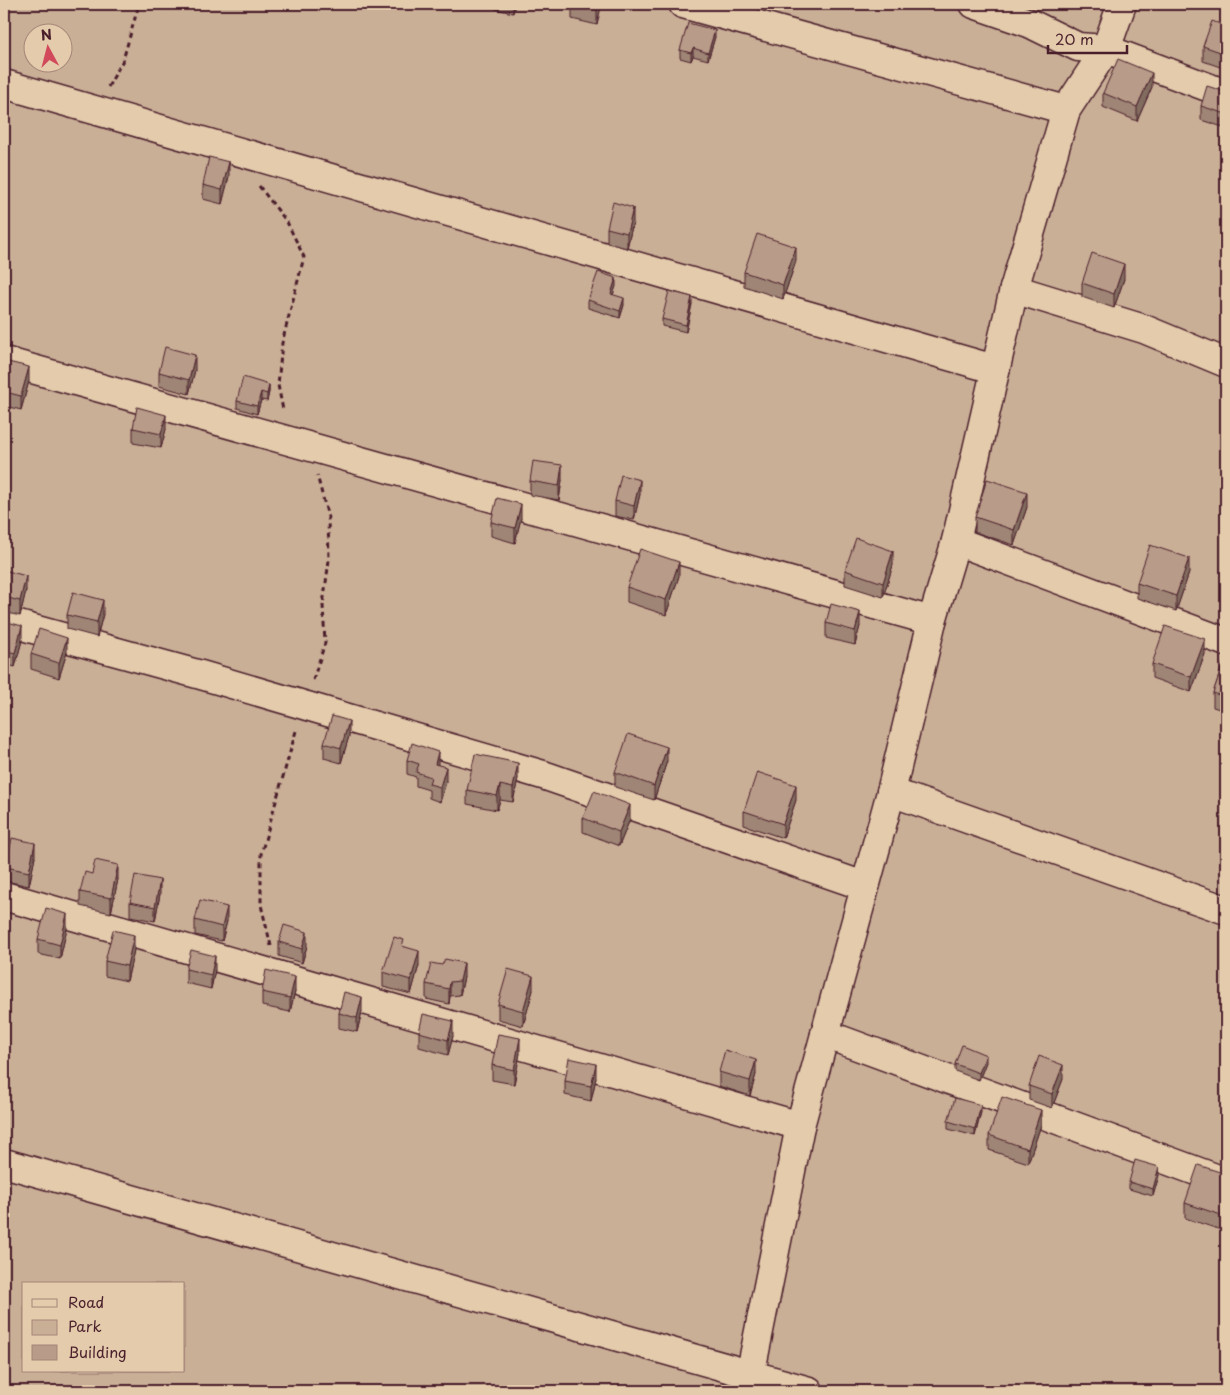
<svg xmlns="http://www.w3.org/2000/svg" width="1230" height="1395" font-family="'Playpen Sans',sans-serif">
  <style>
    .green { fill: #caaf97; stroke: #8a6761; fill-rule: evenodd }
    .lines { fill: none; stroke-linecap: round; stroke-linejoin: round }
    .minor-casing { stroke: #4a1f2b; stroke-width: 31 }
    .path { stroke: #4a1f2b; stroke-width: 3; stroke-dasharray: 5 4; stroke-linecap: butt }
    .minor { stroke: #e3cbac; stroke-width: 28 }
    .wall { fill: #9e8575; stroke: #4a1f2b }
    .shaded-wall { fill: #816c5f; stroke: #4a1f2b }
    .building { fill: #b89b88; stroke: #4a1f2b }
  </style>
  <rect width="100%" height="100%" fill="#e3cbac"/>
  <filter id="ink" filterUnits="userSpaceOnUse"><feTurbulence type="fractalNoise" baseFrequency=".02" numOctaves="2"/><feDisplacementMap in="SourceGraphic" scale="10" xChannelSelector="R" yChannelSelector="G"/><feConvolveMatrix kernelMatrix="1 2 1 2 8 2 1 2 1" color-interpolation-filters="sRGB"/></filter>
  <g filter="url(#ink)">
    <!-- green -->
    <path class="green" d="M4 4H1226V1391H4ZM32 32H62V62H32ZM24 1284H184V1371H24Z"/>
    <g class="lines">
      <defs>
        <g id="minor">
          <path d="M683 4 1066 110"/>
          <path d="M974 4 1029 23 1078 47 1106 49 1226 94"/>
          <path d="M4 84 994 369"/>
          <path d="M1014 289 1144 329 1226 363"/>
          <path d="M4 361 932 621"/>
          <path d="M956 541 1226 642"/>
          <path d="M4 621 201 675 543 775 864 886"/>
          <path d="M891 792 1226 910"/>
          <path d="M4 896 800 1126"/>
          <path d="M825 1034 1226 1182"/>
          <path d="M4 1163 809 1391"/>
          <path d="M747 1391 800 1126 891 792 932 621 956 541 1014 289 1066 110 1106 49 1122 4"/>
        </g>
      </defs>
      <!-- minor casing -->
      <use href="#minor" class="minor-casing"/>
      <!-- path -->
      <g class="path">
        <path d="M108 87 123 60 139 4"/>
        <path d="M259 186 287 222 304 257 282 343 278 385 283 410"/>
        <path d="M313 680 325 643 323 605 329 560 328 517 317 475"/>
        <path d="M271 946 261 905V854L296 731"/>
      </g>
      <!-- minor -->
      <use href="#minor" class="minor"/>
    </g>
    <!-- wall -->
    <g class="wall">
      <path d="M495 4H515L513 13 495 9Z"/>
      <path d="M572 4H601L597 25 572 19Z"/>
      <path d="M1226 26V69L1203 61V46Z"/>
      <path d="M715 37 708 60 693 56 691 61 680 58V50Z"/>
      <path d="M1152 87 1137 121 1103 107V93Z"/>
      <path d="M1226 92V128L1201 120V106Z"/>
      <path d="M229 176 222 204 203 199V185Z"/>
      <path d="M633 222 627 248 607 243V228Z"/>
      <path d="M796 261 783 299 744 286V272Z"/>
      <path d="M1124 279 1114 308 1082 297V283Z"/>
      <path d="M616 286 613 295 624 305 620 318 588 308V300Z"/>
      <path d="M692 304 686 332 662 326V319Z"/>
      <path d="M4 361 29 381 21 410 5 406V402L4 401Z"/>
      <path d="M195 370 189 394 159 386V372Z"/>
      <path d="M269 385V392L267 401 261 400 257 414 237 408V401Z"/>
      <path d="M133 428 166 429 161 448 133 443Z"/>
      <path d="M562 480 559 500 530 495V481Z"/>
      <path d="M640 494 634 520 615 516V501Z"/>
      <path d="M1027 507 1014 545 975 532V517Z"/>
      <path d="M521 518 515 543 491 536V522Z"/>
      <path d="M893 565 883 597 845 585V570Z"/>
      <path d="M4 570 26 590 20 616 4 612Z"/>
      <path d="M1189 573 1176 611 1137 598V583Z"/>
      <path d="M679 576 666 615 627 602V587Z"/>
      <path d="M103 614 97 637 67 629V615Z"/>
      <path d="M4 621 22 640 15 667 4 664Z"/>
      <path d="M826 623 860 626 855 645 826 638Z"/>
      <path d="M67 652 59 678 31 669V654Z"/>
      <path d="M1205 654 1191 692 1152 678V664Z"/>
      <path d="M1226 655V711L1213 707V693Z"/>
      <path d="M349 736 341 763 324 758V743Z"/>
      <path d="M407 760 438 765 446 782 440 802 429 798V790L416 786V777L407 774Z"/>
      <path d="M667 761 654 800 615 787V772Z"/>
      <path d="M518 778 513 802 500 800 497 810 467 804V790Z"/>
      <path d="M796 800 783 838 744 825V811Z"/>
      <path d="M583 818 630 819 619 846 583 832Z"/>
      <path d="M35 857 29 886 6 881V867Z"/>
      <path d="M118 879 111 913 80 906V892Z"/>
      <path d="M160 894 155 921 130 916V902Z"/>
      <path d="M195 920 227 921 222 941 195 935Z"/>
      <path d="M67 928 60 959 38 954V939Z"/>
      <path d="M279 942 307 946 302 963 279 956Z"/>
      <path d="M404 946 419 965 411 994 383 987V972Z"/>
      <path d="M134 950 127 981 105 976V961Z"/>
      <path d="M186 969 215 970 211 989 186 983Z"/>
      <path d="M464 977 460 995 450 996 449 1004 426 999V984Z"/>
      <path d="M533 990 523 1026 498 1019V1004Z"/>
      <path d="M295 991 290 1012 262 1006V992Z"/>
      <path d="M362 1011 357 1032 339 1028V1013Z"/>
      <path d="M419 1032 453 1036 448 1055 419 1047Z"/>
      <path d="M520 1053 514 1084 492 1080V1065Z"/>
      <path d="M986 1062 979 1080 955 1071V1064Z"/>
      <path d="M719 1072 756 1074 750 1096 719 1086Z"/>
      <path d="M596 1078 591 1101 565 1095V1081Z"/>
      <path d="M1063 1079 1052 1108 1029 1100V1086Z"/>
      <path d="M981 1112 975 1136 948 1129V1121Z"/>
      <path d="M1041 1125 1028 1163 989 1150V1135Z"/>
      <path d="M1226 1174V1226L1224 1231 1185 1218V1203Z"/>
      <path d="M1159 1175 1153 1196 1129 1189V1182Z"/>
    </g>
    <!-- shaded-wall -->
    <g class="shaded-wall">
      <path d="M513 4H515L513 13Z"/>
      <path d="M598 4H601V7L597 25V10Z"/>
      <path d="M715 30V37L708 60V53Z"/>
      <path d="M693 48V56L691 61V53Z"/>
      <path d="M1152 73V87L1137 121V107Z"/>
      <path d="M7 100V114L4 125V111Z"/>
      <path d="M229 162V176L222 204V190Z"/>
      <path d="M633 208V222L627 248V233Z"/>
      <path d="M796 247V261L783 299V285Z"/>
      <path d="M1124 264V279L1114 308V294Z"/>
      <path d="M616 278V286L611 301V294Z"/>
      <path d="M692 297V304L686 332V325Z"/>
      <path d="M624 298V305L620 318V311Z"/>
      <path d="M195 355V370L189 394V380Z"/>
      <path d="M29 367V381L21 410V396Z"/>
      <path d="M269 385V392L267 401V394Z"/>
      <path d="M261 392V400L257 414V406Z"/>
      <path d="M166 415V429L161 448V434Z"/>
      <path d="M562 465V480L559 500V486Z"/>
      <path d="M640 480V494L634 520V506Z"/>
      <path d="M1027 492V507L1014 545V530Z"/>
      <path d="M521 504V518L515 543V528Z"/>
      <path d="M893 551V565L883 597V583Z"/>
      <path d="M1189 558V573L1176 611V596Z"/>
      <path d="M679 562V576L666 615V600Z"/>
      <path d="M26 576V590L20 616V601Z"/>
      <path d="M103 600V614L97 637V622Z"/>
      <path d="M860 612V626L855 645V631Z"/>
      <path d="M22 626V640L15 667V653Z"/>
      <path d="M67 638V652L59 678V663Z"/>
      <path d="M1205 639V654L1191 692V677Z"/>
      <path d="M349 721V736L341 763V748Z"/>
      <path d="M667 747V761L654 800V786Z"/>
      <path d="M438 752V767L435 764Z"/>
      <path d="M518 763V778L513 802V788Z"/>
      <path d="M446 767V782L440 802V787Z"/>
      <path d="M500 785V800L497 810V796Z"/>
      <path d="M796 785V800L783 838V824Z"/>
      <path d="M630 805V819L619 846V832Z"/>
      <path d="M35 843V857L29 886V872Z"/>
      <path d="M118 865V879L111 913V898Z"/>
      <path d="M160 880V894L155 921V907Z"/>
      <path d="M227 907V921L222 941V927Z"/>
      <path d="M67 914V928L60 959V945Z"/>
      <path d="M307 932V946L302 963V949Z"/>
      <path d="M134 935V950L127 981V966Z"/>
      <path d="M419 951V965L411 994V980Z"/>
      <path d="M215 956V970L211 989V975Z"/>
      <path d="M464 963V977L460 995V981Z"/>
      <path d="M533 976V990L523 1026V1011Z"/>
      <path d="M295 977V991L290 1012V998Z"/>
      <path d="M450 982V996L449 1004V989Z"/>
      <path d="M362 997V1011L357 1032V1018Z"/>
      <path d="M453 1021V1036L448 1055V1040Z"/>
      <path d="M520 1038V1053L514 1084V1070Z"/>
      <path d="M986 1055V1062L979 1080V1073Z"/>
      <path d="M756 1060V1074L750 1096V1081Z"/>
      <path d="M596 1064V1078L591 1101V1086Z"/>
      <path d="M1063 1065V1079L1052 1108V1094Z"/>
      <path d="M981 1105V1112L975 1136V1129Z"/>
      <path d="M1041 1110V1125L1028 1163V1149Z"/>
      <path d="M1159 1167V1175L1153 1196V1189Z"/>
      <path d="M1226 1211V1226L1224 1231V1216Z"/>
    </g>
    <!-- building -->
    <g class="building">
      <path d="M572 4H598L597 10 572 5Z"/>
      <path d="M1212 21 1226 26V54L1203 46Z"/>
      <path d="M688 23 715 30 708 53 693 48 691 53 680 50Z"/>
      <path d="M1118 59 1152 73 1137 107 1103 93Z"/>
      <path d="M1207 86 1226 92V114L1201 106Z"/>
      <path d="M4 99 7 100 4 111Z"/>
      <path d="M209 157 229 162 222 190 203 185Z"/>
      <path d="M613 202 633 208 627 233 607 228Z"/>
      <path d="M757 234 796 247 783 285 744 272Z"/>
      <path d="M1092 253 1124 264 1114 294 1082 283Z"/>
      <path d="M598 272 616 278 611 294 624 298 620 311 588 300Z"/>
      <path d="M669 291 692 297 686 325 662 319Z"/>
      <path d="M165 347 195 355 189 380 159 372Z"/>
      <path d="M4 361 29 367 21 396 5 392 6 387H4Z"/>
      <path d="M243 377 269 385 267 394 261 392 257 406 237 401Z"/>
      <path d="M137 407 166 415 161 434 133 428Z"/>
      <path d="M533 461 562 465 559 486 530 481Z"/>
      <path d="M621 475 640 480 634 506 615 501Z"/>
      <path d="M987 479 1027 492 1014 530 975 517Z"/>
      <path d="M497 498 521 504 515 528 491 522Z"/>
      <path d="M856 538 893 551 883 583 845 570Z"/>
      <path d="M1150 545 1189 558 1176 596 1137 583Z"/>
      <path d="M640 549 679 562 666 600 627 587Z"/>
      <path d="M4 570 26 576 20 601 4 597Z"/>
      <path d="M73 592 103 600 97 622 67 615Z"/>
      <path d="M831 604 860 612 855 631 826 623Z"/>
      <path d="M4 621 22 626 15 653 4 650 5 645 4 644Z"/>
      <path d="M1165 626 1205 639 1191 677 1152 664Z"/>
      <path d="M39 629 67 638 59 663 31 654Z"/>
      <path d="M1226 655V697L1213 693Z"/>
      <path d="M332 716 349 721 341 748 324 743Z"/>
      <path d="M628 734 667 747 654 786 615 772Z"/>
      <path d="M412 743 438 752 435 764 446 767 440 787 429 784 431 777 416 772 419 764 407 760Z"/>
      <path d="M475 754 518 763 513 788 500 785 497 796 467 790Z"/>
      <path d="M757 772 796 785 783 824 744 811Z"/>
      <path d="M594 791 630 805 619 832 583 818Z"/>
      <path d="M12 838 35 843 29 872 6 867Z"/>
      <path d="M95 860 118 865 111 898 80 892 85 872 92 874Z"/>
      <path d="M135 875 160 880 155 907 130 902Z"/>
      <path d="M200 900 227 907 222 927 195 920Z"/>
      <path d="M46 908 67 914 60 945 38 939Z"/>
      <path d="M284 925 307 932 302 949 279 942Z"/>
      <path d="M113 930 134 935 127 966 105 961Z"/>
      <path d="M394 937 404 940 402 946 419 951 411 980 383 972Z"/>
      <path d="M191 950 215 956 211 975 186 969Z"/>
      <path d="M445 959 464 963 460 981 450 982 449 989 426 984 431 963 442 965Z"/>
      <path d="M508 969 533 976 523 1011 498 1004Z"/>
      <path d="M266 970 295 977 290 998 262 992Z"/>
      <path d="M344 992 362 997 357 1018 339 1013Z"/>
      <path d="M423 1014 453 1021 448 1040 419 1032Z"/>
      <path d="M498 1034 520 1038 514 1070 492 1065Z"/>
      <path d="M962 1045 986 1055 979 1073 955 1064Z"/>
      <path d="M725 1050 756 1060 750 1081 719 1072Z"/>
      <path d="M1039 1056 1063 1065 1052 1094 1029 1086Z"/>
      <path d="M569 1058 596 1064 591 1086 565 1081Z"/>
      <path d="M1002 1097 1041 1110 1028 1149 989 1135Z"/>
      <path d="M955 1098 981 1105 975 1129 948 1121Z"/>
      <path d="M1135 1160 1159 1167 1153 1189 1129 1182Z"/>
      <path d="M1198 1165 1226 1174V1211L1224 1216 1185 1203Z"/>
    </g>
  </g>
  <!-- margin -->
  <rect width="1230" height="1395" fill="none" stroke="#e3cbac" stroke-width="20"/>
  <rect x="10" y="10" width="1210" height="1375" fill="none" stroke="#4a1f2b" stroke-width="2" filter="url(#ink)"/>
  <!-- legend -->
  <rect x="22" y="1282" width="162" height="90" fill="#e3cbac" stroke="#a68678"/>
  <rect x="32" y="1299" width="25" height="8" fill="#e3cbac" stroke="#a68678"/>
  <text x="68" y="1308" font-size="15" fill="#4a1f2b">Road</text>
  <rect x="32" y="1320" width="25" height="15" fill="#caaf97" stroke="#a68678"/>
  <text x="68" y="1332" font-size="15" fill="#4a1f2b">Park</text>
  <rect x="32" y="1345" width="25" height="15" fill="#b89b88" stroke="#a68678"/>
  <text x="68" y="1358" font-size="15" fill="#4a1f2b">Building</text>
  <!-- north arrow -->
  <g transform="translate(48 48) rotate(353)"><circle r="24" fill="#e3cbac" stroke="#a68678"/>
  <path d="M0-4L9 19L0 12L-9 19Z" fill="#d1495b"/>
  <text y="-8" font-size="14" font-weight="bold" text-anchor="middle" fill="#4a1f2b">N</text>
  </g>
  <!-- scale -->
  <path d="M1048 45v8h79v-8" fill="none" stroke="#4a1f2b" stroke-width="2.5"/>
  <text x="1055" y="45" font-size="15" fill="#4a1f2b" stroke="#e3cbac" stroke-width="4" paint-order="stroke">20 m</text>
</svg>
